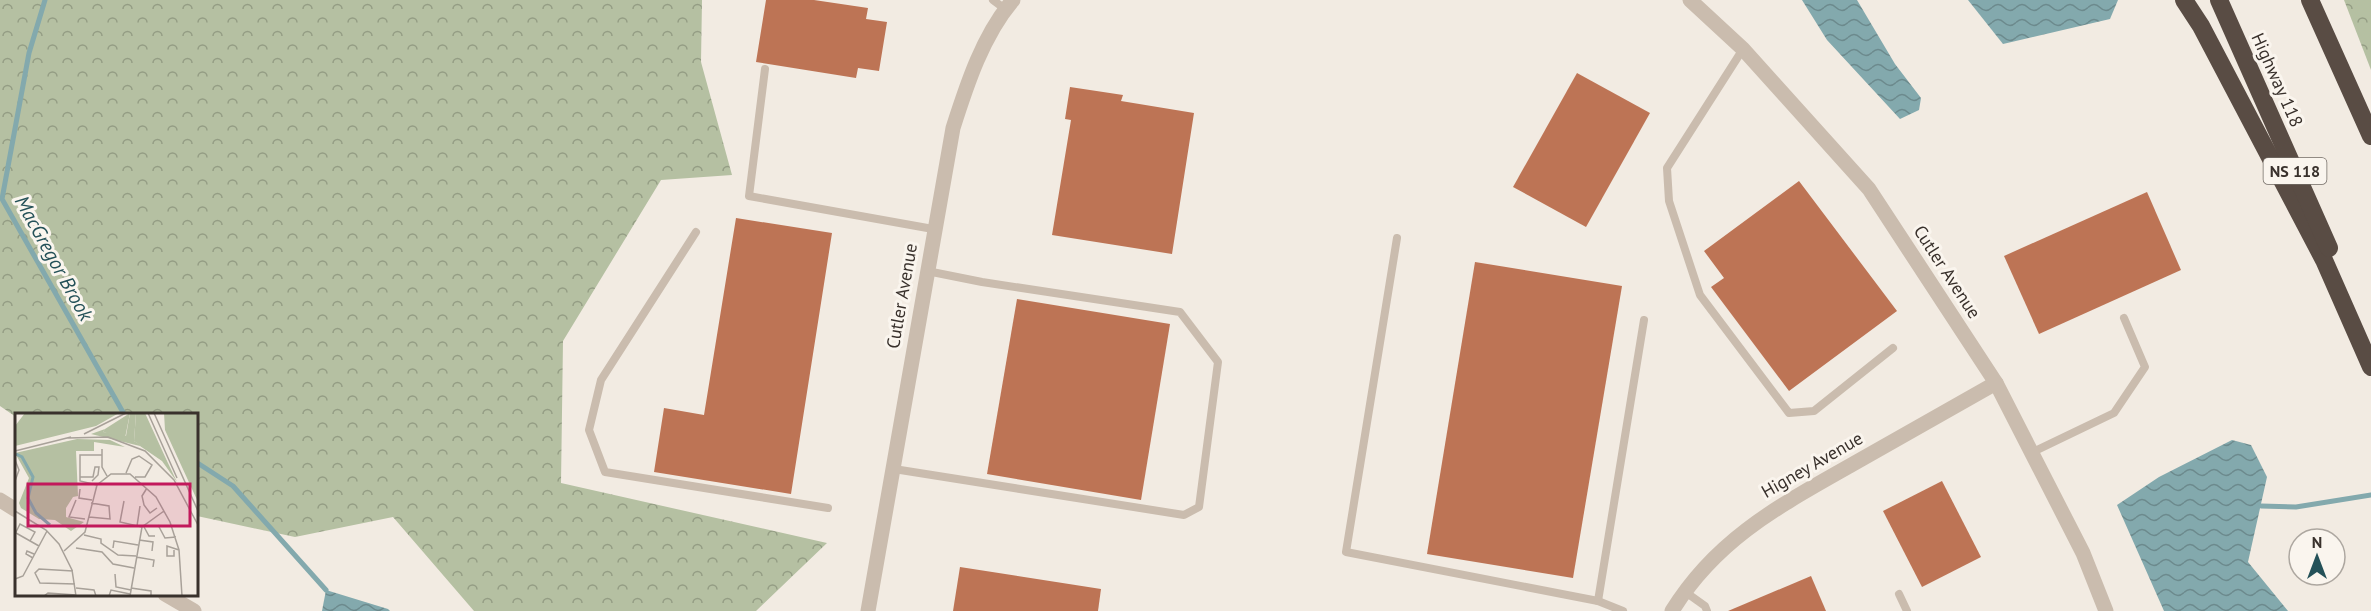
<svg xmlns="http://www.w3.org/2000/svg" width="2371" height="611" font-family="'PT Sans',sans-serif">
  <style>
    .forest { fill: url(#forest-crowns) }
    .water { fill: url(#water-waves) }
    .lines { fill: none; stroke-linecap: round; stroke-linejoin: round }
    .stream { stroke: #83a9ad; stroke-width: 5 }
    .building { fill: #bd7455 }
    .service { stroke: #cabcae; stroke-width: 8 }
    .minor { stroke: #cabcae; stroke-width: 15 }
    .tertiary { stroke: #cabcae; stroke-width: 15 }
    .motorway { stroke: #594c44; stroke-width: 18 }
    .labels { text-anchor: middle; stroke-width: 6; stroke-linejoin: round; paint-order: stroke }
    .shield { fill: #faf5ee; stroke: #736c66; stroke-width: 1.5 }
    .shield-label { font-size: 16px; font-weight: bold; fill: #39312c }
    .street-label { font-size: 18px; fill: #39312c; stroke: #faf5ee }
    .water-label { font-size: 20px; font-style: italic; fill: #245158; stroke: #faf5ee }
    .inset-river { fill: none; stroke: #83a9ad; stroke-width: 3 }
    .inset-road { fill: none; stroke: #a8a199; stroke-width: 1.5 }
    .view { fill: #c2185b; fill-opacity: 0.15; stroke: #c2185b; stroke-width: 3 }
    .inset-edge { fill: none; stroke: #39312c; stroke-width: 3 }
  </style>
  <defs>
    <pattern id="forest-crowns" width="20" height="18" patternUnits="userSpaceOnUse" patternTransform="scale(1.5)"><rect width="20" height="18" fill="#b5c0a2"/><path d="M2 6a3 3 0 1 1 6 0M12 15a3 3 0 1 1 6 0" fill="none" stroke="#949d84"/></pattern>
    <pattern id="water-waves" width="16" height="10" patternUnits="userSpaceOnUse" patternTransform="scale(1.5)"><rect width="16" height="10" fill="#83a9ad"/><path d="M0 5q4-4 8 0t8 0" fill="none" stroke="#6c8a8d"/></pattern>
  </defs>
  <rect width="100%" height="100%" fill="#f2ebe2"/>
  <!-- forest -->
  <g class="forest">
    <path d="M0 0H702L701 62 732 175 661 180 563 341 561 483 827 543 756 611H474L393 517 295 537 197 516 196 414H16V417L0 406Z"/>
    <path d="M2344 0H2371V70Z"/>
  </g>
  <!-- water -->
  <g class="water">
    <path d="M1802 0H1857L1895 64 1921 98 1919 110 1900 119 1827 40Z"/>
    <path d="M1968 0H2118L2110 19 2003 44Z"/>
    <path d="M2232 440 2251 445 2267 477 2248 562 2288 611H2164L2117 505 2159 477Z"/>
    <path d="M326 590 388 609 390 611H322Z"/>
  </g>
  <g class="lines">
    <!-- stream -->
    <g class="stream">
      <path d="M45 0 29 53 2 199 124 414"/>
      <path d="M196 462 233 486 326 590"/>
      <path d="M2261 506 2296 507 2371 495"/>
    </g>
  </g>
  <!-- building -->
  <g class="building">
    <path d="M766 0H814L868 8 866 19 887 22 879 71 858 68 856 78 756 62Z"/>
    <path d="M1577 73 1650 113 1586 227 1513 187Z"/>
    <path d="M1070 87 1123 95 1121 101 1194 113 1172 254 1052 235 1071 120 1065 119Z"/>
    <path d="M1799 181 1897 311 1789 391 1711 287 1724 278 1704 251Z"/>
    <path d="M2147 192 2181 270 2039 334 2004 256Z"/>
    <path d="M736 218 832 233 791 494 654 472 664 408 704 415Z"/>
    <path d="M1475 262 1622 286 1573 578 1427 554Z"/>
    <path d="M1017 299 1170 324 1141 500 987 474Z"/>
    <path d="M1942 481 1981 557 1922 587 1883 511Z"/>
    <path d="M960 567 1101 589 1098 611H953Z"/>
    <path d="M1811 576 1826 611H1728Z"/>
  </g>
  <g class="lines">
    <!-- service -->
    <g class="service">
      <path d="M993 0 1005 9"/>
      <path d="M1743 49 1667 168 1669 201 1700 295 1789 413 1814 411 1893 348"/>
      <path d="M765 69 749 196 933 229"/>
      <path d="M696 232 601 380 589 430 605 472 828 508"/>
      <path d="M1397 238 1346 552 1598 601 1623 611"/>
      <path d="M2033 452 2114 413 2145 367 2124 318"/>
      <path d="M894 469 1184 515 1199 507 1218 362 1180 312 982 282 927 271"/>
      <path d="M1684 591 1705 606 1707 611"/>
      <path d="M1899 594 1907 611"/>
      <path d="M1598 601 1644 320"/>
    </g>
    <!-- minor -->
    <path class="minor" d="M1672 611C1717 538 1781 505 1853 464 1901 437 1948 410 1996 383"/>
    <!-- tertiary -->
    <g class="tertiary">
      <path d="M1690 0 1743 49 1869 189 1996 383 2083 553 2106 611"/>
      <path d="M0 500 16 510"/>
      <path d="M165 594 194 611"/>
      <path d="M868 611 953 128C967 84 983 35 1013 0"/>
    </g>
    <!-- motorway -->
    <g class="motorway">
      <path d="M2184 0 2201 26 2324 260 2371 367"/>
      <path d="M2219 0 2329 248"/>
      <path d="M2310 0 2371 136"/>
    </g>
  </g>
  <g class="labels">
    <!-- shield labels -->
    <rect class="shield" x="2263.5" y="158" width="63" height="26" rx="4.5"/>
    <g class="shield-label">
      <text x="2295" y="177">NS 118</text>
    </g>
    <!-- street labels -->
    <g class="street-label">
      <text transform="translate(2277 80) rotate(66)" y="6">Highway 118</text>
      <text transform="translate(1947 272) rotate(57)" y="6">Cutler Avenue</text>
      <text transform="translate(902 296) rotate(-80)" y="6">Cutler Avenue</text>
      <text transform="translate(1812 465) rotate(-30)" y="6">Higney Avenue</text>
    </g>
    <!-- water labels -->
    <g class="water-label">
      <text transform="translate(54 258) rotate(61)" y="7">MacGregor Brook</text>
    </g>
  </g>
  <!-- overview -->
  <g transform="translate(15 413)">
    <rect width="183" height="183" fill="#f2ebe2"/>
    <path d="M115 0H121L119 28 152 48 162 69 147 48 125 33 76 21 90 16 88 19 111 23Z" fill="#b5c0a2"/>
    <path d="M10 0H104L81 13 0 33V13ZM115 0 110 25 88 19 90 16ZM130 0 152 48 151 50 119 28 121 1ZM149 0H183V89L150 17ZM62 26 95 27 110 34 79 29V38H61L63 83 58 84 51 95V104L69 109 56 118 40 107 24 106 6 95 4 90 14 65 0 40Z" fill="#b5c0a2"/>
    <path class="inset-river" d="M1 41 7 44 18 64 13 85 21 100 35 112"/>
    <path class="inset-road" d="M133 0 162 65M139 0 183 98M69 21 111 0M53 25 93 24 130 38 159 67 183 112M87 36V54L92 63M0 38 56 24M0 47 4 57 0 68M111 60 117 46 124 43 137 52 130 64H120M65 64H78L80 54H84L83 62 77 68M82 72 65 68V42H87M132 75 127 83 129 92 135 100 142 95M65 76 64 85 77 87M61 87 54 104 70 106M109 88 105 109 127 114M0 98 31 117 44 131 57 157 61 183M74 104 95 106 94 93 76 90M128 112 134 123H140M143 112 150 125 161 124M122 113 125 93M1 120 24 133M0 121 5 111 20 119 15 128M69 122 86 126V130L103 142 121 143M124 127 138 129 137 138M61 135 87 139 98 151 119 155M98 135 99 128 123 132M159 137V143H152V133L164 137M49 138 70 119 82 72 96 61H115L141 84 155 109 164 137 167 183M121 144 139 147 138 154M18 145 11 141 12 138 19 141M58 158 24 156 20 160 25 170 60 171M100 161 101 174 116 177M0 166 8 163 32 118M61 175 79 177 81 183M116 175 136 178V183M29 183 33 180 61 182M94 183 96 177 115 181M115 183 127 114 149 98"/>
    <path class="view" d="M13 71H175V113H13Z"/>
    <rect width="183" height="183" class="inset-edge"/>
  </g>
  <!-- north arrow -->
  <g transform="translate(2317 557)"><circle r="28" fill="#faf5ee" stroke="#ada7a0" stroke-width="1.5"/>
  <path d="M0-4.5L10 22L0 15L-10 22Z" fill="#245158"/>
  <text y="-9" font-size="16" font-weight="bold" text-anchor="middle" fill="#39312c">N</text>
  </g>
</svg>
